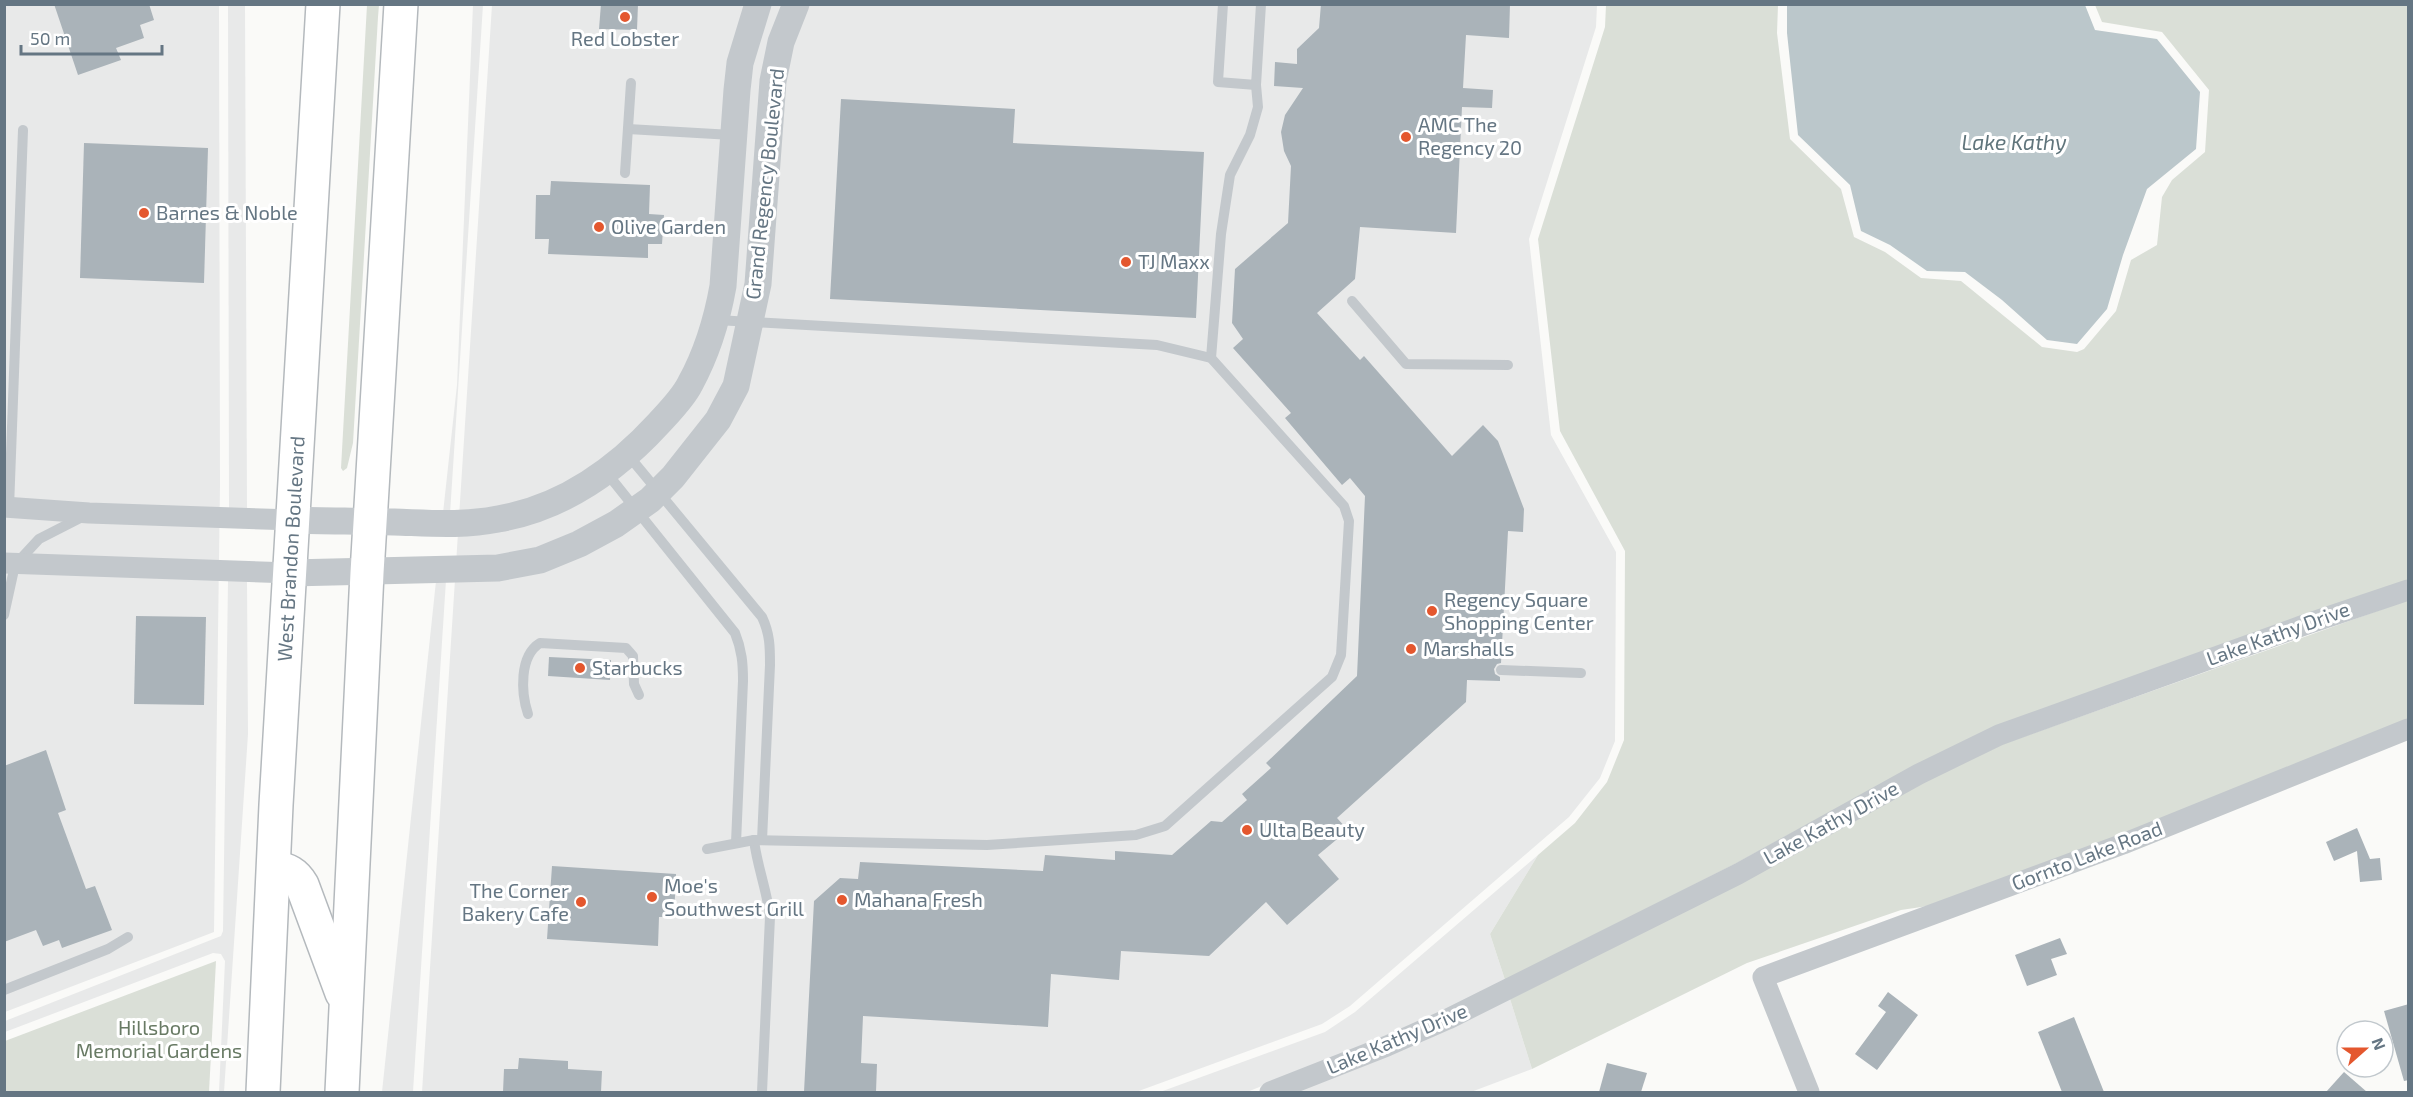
<svg xmlns="http://www.w3.org/2000/svg" width="2413" height="1097" font-family="'Exo 2',sans-serif">
  <style>
    .built { fill: #e8e9e9 }
    .green { fill: #dadfd7 }
    .water { fill: #bbc7cb }
    .building { fill: #aab3b9 }
    .lines { fill: none; stroke-linecap: round; stroke-linejoin: round }
    .trunk-casing { stroke: #b4b9bd; stroke-width: 36 }
    .service { stroke: #c3c8cc; stroke-width: 10 }
    .minor { stroke: #c3c8cc; stroke-width: 21 }
    .tertiary { stroke: #c3c8cc; stroke-width: 27 }
    .trunk { stroke: #fff; stroke-width: 33 }
    .poi-dot { fill: #e4572e; stroke: #fff; stroke-width: 2 }
    .labels { text-anchor: middle; stroke-width: 6; stroke-linejoin: round; paint-order: stroke }
    .poi-label { font-size: 20px; fill: #657683; stroke: #fff; text-anchor: start }
    .street-label { font-size: 20px; fill: #657683; stroke: #fff }
    .park-label { font-size: 20px; fill: #687a64; stroke: #fff }
    .water-label { font-size: 21px; font-style: italic; fill: #60757c; stroke: #fff }
  </style>
  <rect width="100%" height="100%" fill="#fafaf8"/>
  <!-- built -->
  <g class="built">
    <path d="M5 5H219L220 485 214 932 5 1012Z"/>
    <path d="M228 5H245L247 509 229 508Z"/>
    <path d="M473 5H483L450 514 443 513 457 385Z"/>
    <path d="M492 5H1597L1596 27 1529 239 1551 435 1616 552 1615 741 1600 778 1569 817 1350 1006 1322 1024 1136 1092H422Z"/>
    <path d="M446 580 413 1092H382L436 581Z"/>
    <path d="M228 581H247L248 734 224 1092H219L225 961 221 954 213 953 5 1032V1021L221 936 223 931Z"/>
    <path d="M1538 855 1490 934 1505 980 1414 1025 1247 1092H1160L1325 1032 1355 1012Z"/>
    <path d="M1510 999 1532 1069 1471 1092H1295L1422 1042Z"/>
  </g>
  <!-- green -->
  <g class="green">
    <path d="M367 5H379L378 17 353 443 347 468 343 471 341 468Z"/>
    <path d="M1606 5H1778L1777 33 1790 139 1841 189 1854 237 1885 252 1921 278 1961 281 2042 347 2077 352 2084 349 2116 311 2131 260 2157 245 2162 197 2172 180 2205 152 2209 90 2162 32 2102 22 2095 5H2408V580L1995 727 1914 766 1733 865 1505 980 1490 934 1538 855 1575 823 1607 782 1624 740 1625 551 1560 431 1538 239 1605 27Z"/>
    <path d="M2408 600V719L2120 835 1928 906 1901 910 1747 963 1532 1069 1510 999 1752 877 1924 782 2003 744Z"/>
    <path d="M216 961 209 1092H5V1041Z"/>
  </g>
  <!-- water -->
  <path class="water" d="M1787 5H2085L2095 30 2157 39 2200 92 2196 149 2147 189 2123 255 2107 309 2077 344 2047 340 2002 300 1965 272 1927 271 1890 245 1861 231 1850 185 1798 135 1787 33Z"/>
  <!-- building -->
  <g class="building">
    <path d="M54 4H149L154 20 140 25 144 38 116 48 121 60 78 75Z"/>
    <path d="M601 4H638L637 30 599 29Z"/>
    <path d="M1321 4H1510L1509 38 1466 35 1463 88 1493 90 1492 108 1462 107 1456 233 1360 227 1355 279 1317 313 1360 360 1364 356 1452 456 1483 425 1498 441 1524 509 1523 532 1508 531 1501 663 1497 664 1494 669 1495 674 1500 677V681L1467 680 1466 702 1337 818 1348 830 1318 855 1339 879 1287 925 1266 902 1209 956 1121 951 1119 980 1051 974 1048 1027 863 1016 861 1063 877 1064 876 1092H804L814 901 840 878 858 879 860 862 1043 871 1045 855 1115 860V851L1172 855 1211 821 1222 822 1247 800 1242 794 1271 768 1266 763 1357 676 1365 496 1350 478 1342 485 1285 418 1291 413 1233 348 1243 339 1232 323 1235 269 1288 223 1291 166 1284 151 1281 132 1285 115 1303 88 1274 86 1275 62 1297 64V49L1319 28Z"/>
    <path d="M841 99 1015 109 1013 143 1204 152 1196 318 830 299Z"/>
    <path d="M84 143 208 148 204 283 80 278Z"/>
    <path d="M551 181 650 185 649 214 664 215 662 244H648V258L548 254 549 239H535L536 195H550Z"/>
    <path d="M136 616 206 617 204 705 134 704Z"/>
    <path d="M549 657 611 660 610 680 548 676Z"/>
    <path d="M46 750 66 810 58 813 86 889 95 886 112 930 62 948 59 940 43 946 36 930 4 942V766Z"/>
    <path d="M2357 828 2370 859 2380 858 2382 880 2360 882 2357 851 2334 861 2326 842Z"/>
    <path d="M552 866 676 874 674 917H659L658 946 547 939Z"/>
    <path d="M2060 938 2067 954 2051 959 2057 975 2027 986 2015 955Z"/>
    <path d="M1888 992 1918 1015 1877 1070 1855 1054 1886 1012 1878 1006Z"/>
    <path d="M2409 1004V1080L2404 1081 2384 1011Z"/>
    <path d="M2074 1017 2104 1092H2062L2038 1032Z"/>
    <path d="M519 1058 568 1061V1069L602 1071 601 1092H503L504 1069H518Z"/>
    <path d="M1607 1063 1647 1073 1641 1092H1599Z"/>
    <path d="M2344 1072 2367 1092H2326Z"/>
  </g>
  <g class="lines">
    <defs>
      <g id="trunk">
        <path d="M274 867C288 870 295 873 302 885L342 993"/>
        <path id="s1" d="M263 1092 276 805 323 4"/>
        <path d="M342 1092 367 573 401 4"/>
      </g>
    </defs>
    <!-- trunk casing -->
    <use href="#trunk" class="trunk-casing"/>
    <!-- service -->
    <g class="service">
      <path d="M1223 4 1218 82 1256 85 1261 4"/>
      <path d="M628 129 732 135"/>
      <path d="M625 173 631 83"/>
      <path d="M1352 301 1406 364 1508 365"/>
      <path d="M1211 358 1221 234 1230 175 1250 135 1258 107 1256 85"/>
      <path d="M628 455 762 617C770 634 770 647 770 665L762 840"/>
      <path d="M606 472 735 633C742 650 743 664 743 681L736 843"/>
      <path d="M9 508 23 130"/>
      <path d="M4 615 15 565 39 539 84 516"/>
      <path d="M1501 670 1581 673"/>
      <path d="M528 714C521 693 519 656 540 643L626 648 633 656 634 684 639 695"/>
      <path d="M754 840C757 866 767 890 770 917L762 1092"/>
      <path d="M707 849 754 840 987 845 1136 835 1165 826 1332 677 1341 655 1349 521 1344 506 1211 358 1157 345 717 320"/>
      <path d="M4 990 108 949 128 937"/>
    </g>
    <!-- minor -->
    <g class="minor">
      <path d="M4 507 89 513 294 520"/>
      <path d="M4 563 291 573"/>
      <path d="M1270 1092 1387 1046 1448 1019 1738 874 1919 774 1999 735 2307 624 2408 590"/>
      <path d="M1809 1092 1763 977 2123 844 2408 729"/>
    </g>
    <!-- tertiary -->
    <g class="tertiary">
      <path d="M294 520C327 521 360 521 394 522 429 523 463 526 498 519 562 508 616 470 659 423 670 411 683 398 690 384 707 353 717 320 723 286L737 90 740 63 758 4"/>
      <path d="M291 573 498 568 540 560 579 544 616 524 650 500 673 477 718 420 736 386 758 284 773 81 781 42 796 4"/>
    </g>
    <!-- trunk -->
    <use href="#trunk" class="trunk"/>
  </g>
  <!-- markers -->
  <g class="poi-dot">
    <circle cx="625" cy="17" r="6"/>
    <circle cx="1406" cy="137" r="6"/>
    <circle cx="144" cy="213" r="6"/>
    <circle cx="599" cy="227" r="6"/>
    <circle cx="1126" cy="262" r="6"/>
    <circle cx="1432" cy="611" r="6"/>
    <circle cx="1411" cy="649" r="6"/>
    <circle cx="580" cy="668" r="6"/>
    <circle cx="1247" cy="830" r="6"/>
    <circle cx="652" cy="897" r="6"/>
    <circle cx="842" cy="900" r="6"/>
    <circle cx="581" cy="902" r="6"/>
  </g>
  <g class="labels">
    <!-- poi labels -->
    <g class="poi-label">
      <text x="625" y="46" text-anchor="middle">Red Lobster</text>
      <text x="1418" y="132">AMC The<tspan x="1418" dy="23">Regency 20</tspan></text>
      <text x="156" y="220">Barnes &amp; Noble</text>
      <text x="611" y="234">Olive Garden</text>
      <text x="1138" y="269">TJ Maxx</text>
      <text x="1444" y="607">Regency Square<tspan x="1444" dy="23">Shopping Center</tspan></text>
      <text x="1423" y="656">Marshalls</text>
      <text x="592" y="675">Starbucks</text>
      <text x="1259" y="837">Ulta Beauty</text>
      <text x="664" y="893">Moe's<tspan x="664" dy="23">Southwest Grill</tspan></text>
      <text x="569" y="898" text-anchor="end">The Corner<tspan x="569" dy="23">Bakery Cafe</tspan></text>
      <text x="854" y="907">Mahana Fresh</text>
    </g>
    <!-- street labels -->
    <g class="street-label">
      <text transform="translate(765 184) rotate(-84)" y="7">Grand Regency Boulevard</text>
      <text dy="7" stroke="none"><textPath href="#s1" startOffset="544">West Brandon Boulevard</textPath></text>
      <text transform="translate(2278 634) rotate(-20)" y="7">Lake Kathy Drive</text>
      <text transform="translate(1831 823) rotate(-29)" y="7">Lake Kathy Drive</text>
      <text transform="translate(2087 856) rotate(-21)" y="7">Gornto Lake Road</text>
      <text transform="translate(1397 1039) rotate(-23)" y="7">Lake Kathy Drive</text>
    </g>
    <!-- park labels -->
    <g class="park-label">
      <text x="159" y="1035">Hillsboro<tspan x="159" dy="23">Memorial Gardens</tspan></text>
    </g>
    <!-- water labels -->
    <g class="water-label">
      <text x="2014" y="150">Lake Kathy</text>
    </g>
  </g>
  <!-- border -->
  <rect width="2413" height="1097" fill="none" stroke="#657683" stroke-width="12"/>
  <!-- north arrow -->
  <g transform="translate(2365 1049) rotate(69)"><circle r="28" fill="#ffffff" stroke="#c1c8cd" stroke-width="1.5"/>
  <path d="M0-4.5L10 22L0 15L-10 22Z" fill="#e4572e"/>
  <text y="-9" font-size="16" font-weight="bold" text-anchor="middle" fill="#657683">N</text>
  </g>
  <!-- scale -->
  <path d="M21 45v9h141v-9" fill="none" stroke="#657683" stroke-width="3"/>
  <text x="30" y="45" font-size="18" fill="#657683" stroke="#ffffff" stroke-width="4.5" paint-order="stroke">50 m</text>
</svg>
